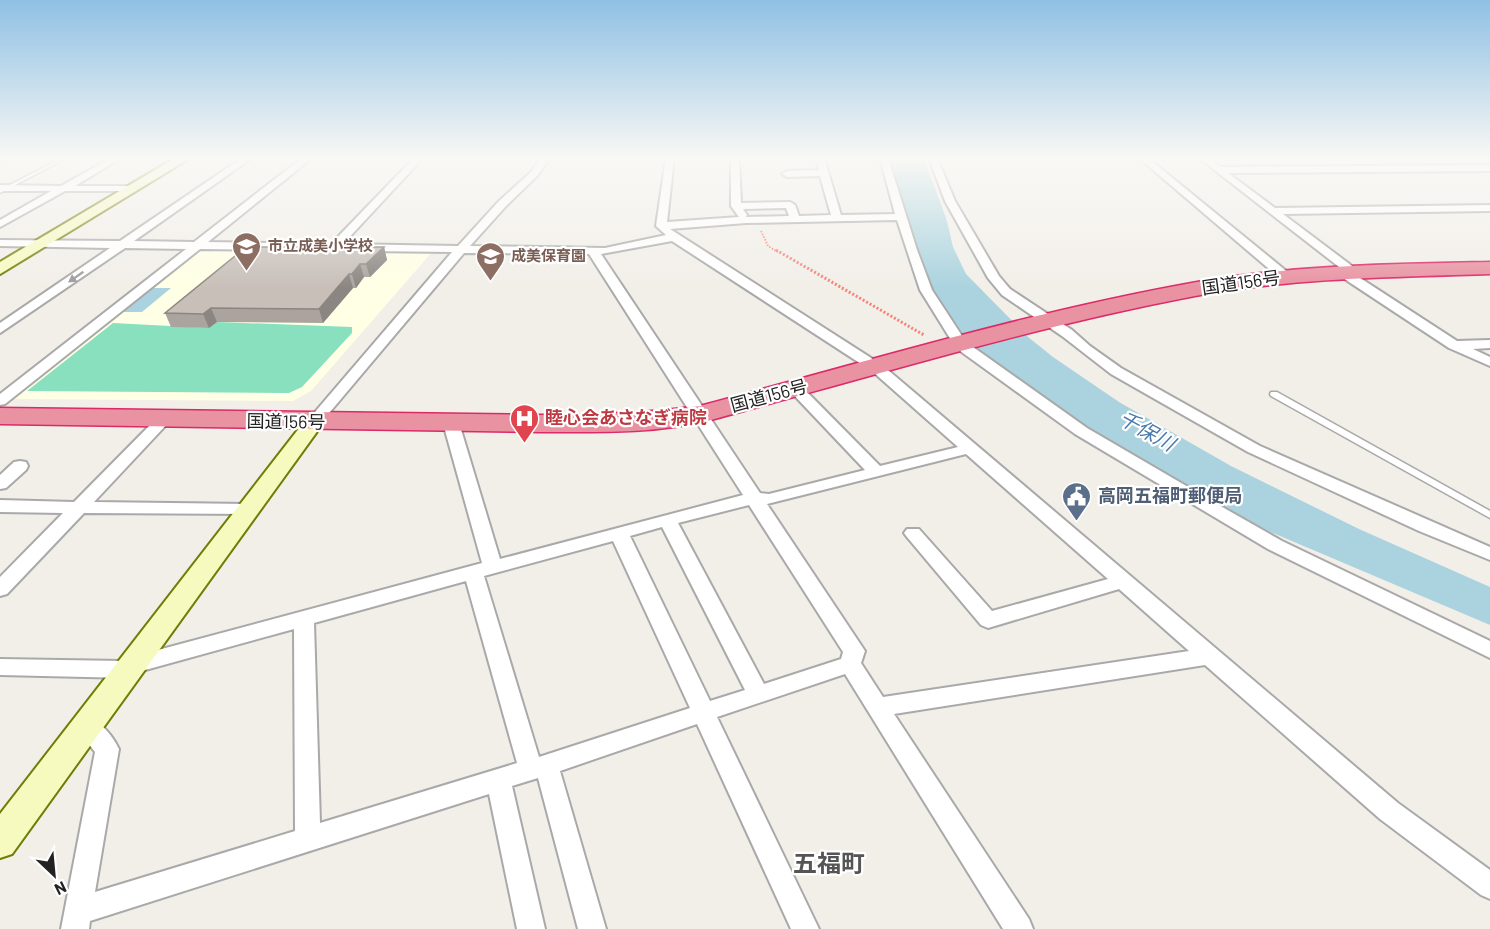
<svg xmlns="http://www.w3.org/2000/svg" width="1490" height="929" font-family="Barlow,'Noto Sans JP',sans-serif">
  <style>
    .education { fill: #ffffe5 }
    .pitch { fill: #88e0be }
    .water { fill: #aad3df }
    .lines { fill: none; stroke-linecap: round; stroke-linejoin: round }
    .lane-casing { stroke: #a9a9a9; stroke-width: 3 }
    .street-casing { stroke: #a9a9a9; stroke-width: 4 }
    .secondary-casing { stroke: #707d05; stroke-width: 4 }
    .highway-casing { stroke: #dc2a67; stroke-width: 3 }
    .path-far1 { stroke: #fa8072; stroke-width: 2; stroke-dasharray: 1.5 1.5; stroke-linecap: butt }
    .path { stroke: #fa8072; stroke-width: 3; stroke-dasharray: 2 2; stroke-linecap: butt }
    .lane { fill: #fff; fill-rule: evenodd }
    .street { fill: #fff; fill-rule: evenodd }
    .secondary { fill: #f7fabf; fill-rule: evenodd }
    .highway { fill: #e892a2; fill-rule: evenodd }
    .wall { fill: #aba49e }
    .shaded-wall { fill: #8b8681 }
    .building { fill: #c7bfb8; stroke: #8b8681; stroke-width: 1.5 }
    .oneway { fill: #9c9c9c }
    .labels { text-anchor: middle; stroke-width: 4.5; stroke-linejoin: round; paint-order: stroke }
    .far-education-label { font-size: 15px; font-weight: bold; fill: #785e54; stroke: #fff; text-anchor: start }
    .street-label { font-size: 18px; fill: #222; stroke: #fff }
    .health-label { font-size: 18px; font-weight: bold; fill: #be3a42; stroke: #fff; text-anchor: start }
    .service-label { font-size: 18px; font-weight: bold; fill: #4e5e75; stroke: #fff; text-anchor: start }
    .water-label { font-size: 20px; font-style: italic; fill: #4a7aab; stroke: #fff }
    .near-neighbourhood-label { font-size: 24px; font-weight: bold; fill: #555; stroke: #fff }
  </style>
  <rect width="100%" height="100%" fill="#f2efe9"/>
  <!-- education -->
  <path class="education" d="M194 249 432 252 311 391 293 401 5 399Z"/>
  <!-- pitch -->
  <path class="pitch" d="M217 322 352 327V333L302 387 289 393 27 391 113 323 208 328Z"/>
  <!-- water -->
  <g class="water">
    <path d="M888 158H924L947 221 953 247 966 274 1028 337 1053 357 1119 402 1231 466 1359 529 1490 587V625L1235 517 1097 437 966 347 929 288Z"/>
    <path d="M148 288H171L142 312H118Z"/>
  </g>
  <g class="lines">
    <defs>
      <g id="lane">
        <path d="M3 158H9L0 162V159Z"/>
        <path d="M62 158H67L0 193V190Z"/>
        <path d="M1271 392H1277L1490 511V518L1271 396 1270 394Z"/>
      </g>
      <g id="street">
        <path d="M111 158H121L75 186H132L135 187V191H65L0 227V220L51 191H0V185L61 186Z"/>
        <path d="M242 158H252L134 241 194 242 302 158H312L208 242 331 244 414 158H423L343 244 458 246 498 202 531 172 541 158H550L537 176 506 206 470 246 605 248 666 235 656 226 666 158H674L667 222 739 217 731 206V158H739L741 203 790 202 795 205 799 216 831 215 820 176 787 177 782 174 787 171 819 170 816 158H824L841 215 895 214 880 158H888L917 250 932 290 966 342 1087 428 1224 508 1282 541 1490 641V658L1268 549 1075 434 956 348 920 290 897 220 746 223 670 229 882 365 1398 803 1490 870V899L1481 895 1380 819 1205 665 894 714 1029 919 1033 929H1003L845 674 717 717 819 929H791L697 724 560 771 606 929H578L538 778 512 786 545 929H517L489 794 90 921 89 929H61L95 752 74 725 77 718C94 712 112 734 119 749L95 892 295 831 294 629 138 672 136 676 128 678 0 675V659L123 661 132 657 482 563 443 423 451 418 459 423 500 559 743 495 589 254 464 253 319 425 314 427 306 422 309 419 452 252 200 249 5 404 0 405V394L186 249 125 248 0 333V323L110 248 0 246V240L120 241ZM786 208 789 216 746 217 747 215 743 209ZM672 241 872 371 958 447 880 466 801 386 796 385 789 389 791 392 865 470 769 494 760 493 601 254ZM966 454 1108 579 992 611 919 529H907L904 533 907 537 981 625 988 628 1119 589 1189 651 883 697 861 663 865 651 767 504ZM749 505 843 652 841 659 764 684 678 523ZM662 527 745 690 710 701 630 536ZM613 541 690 708 539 757 484 576ZM466 581 517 763 320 823 314 623Z"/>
        <path d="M929 158H937L955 201 999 276 1010 289 1072 330 1090 346 1121 368 1260 446 1490 547V560L1419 531 1248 452 1111 374 1062 336 1002 295 988 278 945 201Z"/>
        <path d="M1139 158H1148L1290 274V280H1282Z"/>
        <path d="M1199 158H1209L1221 167 1490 165V171L1228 173 1275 208 1490 205V211L1283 214 1356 269 1358 271 1354 274 1457 341 1490 340V348L1473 349 1490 357V366L1449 348 1340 276 1338 273 1343 270Z"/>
        <path d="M164 414 172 419 169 422 94 502 249 504 255 506 258 510 255 514 84 513 7 594 0 596V577L63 513 0 512V500L74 502 159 416Z"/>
        <path d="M20 461 26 462 28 466 26 470 6 488 0 489V475L14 462Z"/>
      </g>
      <g id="secondary">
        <path d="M175 158H190L0 274V262Z"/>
        <path d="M314 416 321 418 325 422 321 426 12 854 0 858V814L307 418Z"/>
      </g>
      <path id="highway" d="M1490 262V274C1392 277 1293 278 1195 296 1032 327 872 376 711 420 656 434 596 432 540 432L0 424V408L540 415C593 415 646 413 700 406 864 362 1029 312 1197 282 1294 265 1392 264 1490 262Z"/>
    </defs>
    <!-- lane casing -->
    <use href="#lane" class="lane-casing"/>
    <!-- street casing -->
    <use href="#street" class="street-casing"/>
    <!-- secondary casing -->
    <use href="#secondary" class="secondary-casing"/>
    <!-- highway casing -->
    <use href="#highway" class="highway-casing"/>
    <!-- path-far1 -->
    <path class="path-far1" d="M761 231 768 246 778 252"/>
    <!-- path -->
    <path class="path" d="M776 250 924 335"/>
    <!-- lane -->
    <use href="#lane" class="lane"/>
    <!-- street -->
    <use href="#street" class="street"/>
    <!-- secondary -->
    <use href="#secondary" class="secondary"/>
    <!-- highway -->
    <use href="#highway" class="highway"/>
  </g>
  <!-- wall -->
  <path class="wall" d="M384 247 387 260 370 277H364L356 288H353L323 323 217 322 209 328 171 327 165 313Z"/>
  <!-- shaded-wall -->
  <g class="shaded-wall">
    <path d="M384 247 387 260 370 277 366 264Z"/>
    <path d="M360 264 364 277 356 288 352 274Z"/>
    <path d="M349 274 353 288 323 323 319 309Z"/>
    <path d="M211 308 217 322 209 328 203 314Z"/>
  </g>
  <!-- building -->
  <path class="building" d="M246 247H384L366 264H360L352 274H349L319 309 211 308 203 314 165 313Z"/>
  <!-- one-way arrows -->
  <defs><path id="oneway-solid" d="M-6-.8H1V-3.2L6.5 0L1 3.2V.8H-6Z" transform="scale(1.5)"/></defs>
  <use class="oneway" href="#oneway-solid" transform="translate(76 277) rotate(145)"/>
  <!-- sky -->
  <linearGradient id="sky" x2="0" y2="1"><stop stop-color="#8fc0e4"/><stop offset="0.55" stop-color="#f9f8f5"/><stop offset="1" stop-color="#f9f8f5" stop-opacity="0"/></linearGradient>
  <rect width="1490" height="288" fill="url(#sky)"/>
  <!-- icons -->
  <defs>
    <symbol id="school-pin" viewBox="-11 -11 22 30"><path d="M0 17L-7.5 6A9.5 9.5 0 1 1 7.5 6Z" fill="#8d6e63" stroke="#fff"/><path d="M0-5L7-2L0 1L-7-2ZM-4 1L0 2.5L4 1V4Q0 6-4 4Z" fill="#fff"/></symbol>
    <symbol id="hospital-pin" viewBox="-11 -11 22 30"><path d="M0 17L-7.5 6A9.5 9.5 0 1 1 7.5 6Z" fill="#e0444e" stroke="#fff"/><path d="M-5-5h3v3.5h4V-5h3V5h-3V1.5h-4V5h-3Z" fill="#fff"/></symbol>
    <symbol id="civic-pin" viewBox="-11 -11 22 30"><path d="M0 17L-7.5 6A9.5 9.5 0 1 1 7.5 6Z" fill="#5c6f8a" stroke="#fff"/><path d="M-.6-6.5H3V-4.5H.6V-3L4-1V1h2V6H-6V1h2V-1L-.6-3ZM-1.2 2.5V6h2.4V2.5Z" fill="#fff"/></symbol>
  </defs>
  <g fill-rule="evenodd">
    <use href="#school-pin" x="230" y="230" width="33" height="45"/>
    <use href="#school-pin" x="474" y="240" width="33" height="45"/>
    <use href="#hospital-pin" x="508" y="402" width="33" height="45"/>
    <use href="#civic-pin" x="1060" y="480" width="33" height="45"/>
  </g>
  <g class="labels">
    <!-- far-education labels -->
    <g class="far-education-label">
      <text x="268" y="251">市立成美小学校</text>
      <text x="511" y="261">成美保育園</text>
    </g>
    <!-- street labels -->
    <g class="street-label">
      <text transform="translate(1241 283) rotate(-8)" y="6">国道156号</text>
      <text transform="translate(769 396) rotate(-15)" y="6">国道156号</text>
      <text transform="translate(286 422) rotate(1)" y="6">国道156号</text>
    </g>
    <!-- health labels -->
    <g class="health-label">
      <text x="545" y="424">睦心会あさなぎ病院</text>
    </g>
    <!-- service labels -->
    <g class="service-label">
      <text x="1098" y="502">高岡五福町郵便局</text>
    </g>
    <!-- water labels -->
    <g class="water-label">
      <text transform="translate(1147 431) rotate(29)" y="7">千保川</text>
    </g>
    <!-- near-neighbourhood labels -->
    <g class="near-neighbourhood-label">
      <text x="829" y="872">五福町</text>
    </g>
  </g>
  <!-- north arrow -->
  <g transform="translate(54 875) rotate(154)" stroke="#ffffff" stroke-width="4.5" paint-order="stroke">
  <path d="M0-4.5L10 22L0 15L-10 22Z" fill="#222222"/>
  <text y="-9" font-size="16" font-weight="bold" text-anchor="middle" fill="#222222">N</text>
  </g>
</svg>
